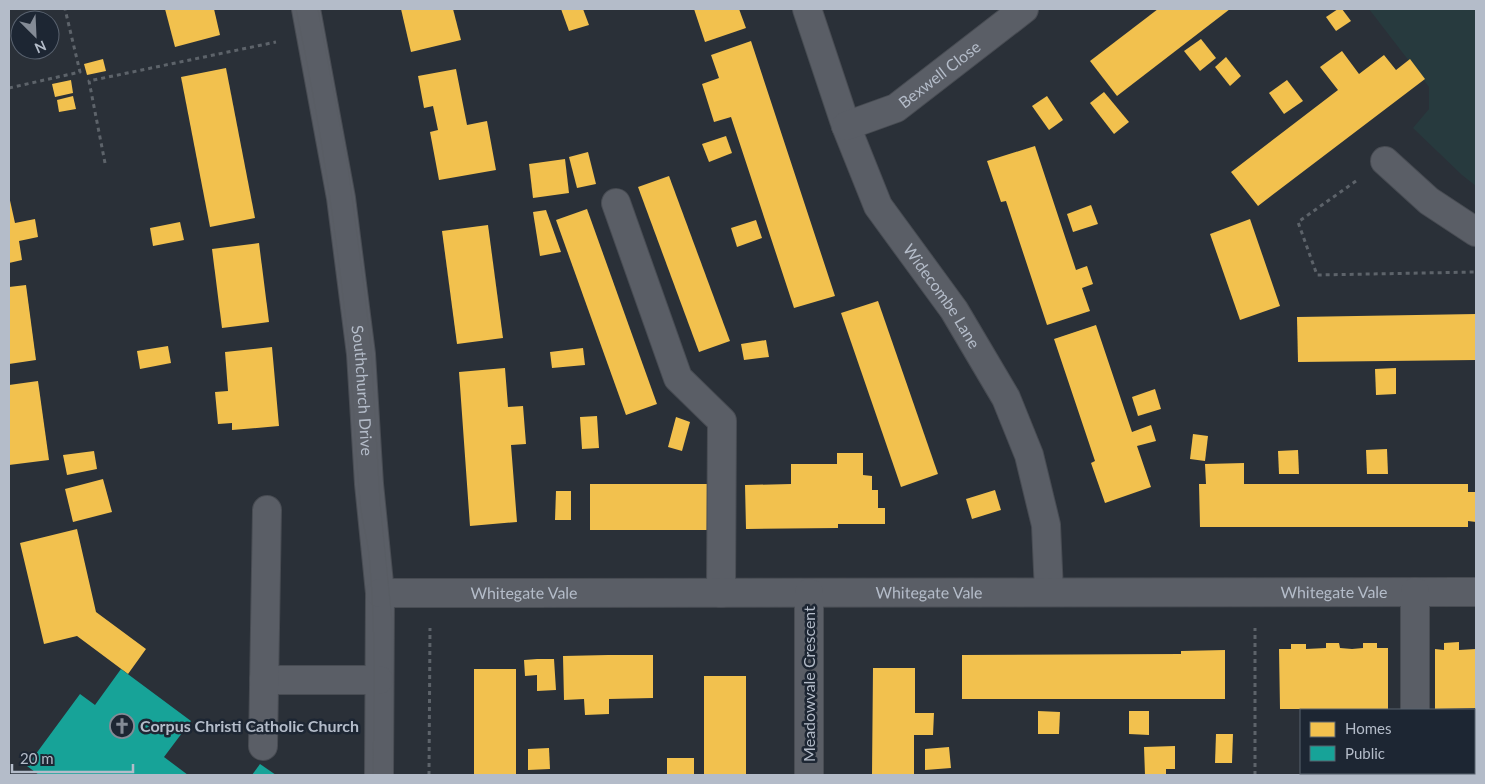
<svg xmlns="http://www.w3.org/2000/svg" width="1485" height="784" font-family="Lato,sans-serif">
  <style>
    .green { fill: #273a3e }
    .homes { fill: #f2c14e }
    .public { fill: #17a398 }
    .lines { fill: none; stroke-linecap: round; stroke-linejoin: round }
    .minor-casing { stroke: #484c53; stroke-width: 30 }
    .path { stroke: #5d636a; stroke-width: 3; stroke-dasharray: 4 4; stroke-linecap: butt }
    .minor { stroke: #5a5e66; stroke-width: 28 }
    .tram { stroke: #595d64; stroke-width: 1 }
    .labels { text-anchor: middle; stroke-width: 5; stroke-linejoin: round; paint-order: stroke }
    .street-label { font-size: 16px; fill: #b4bcc9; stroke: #1d2633 }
    .poi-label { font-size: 16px; font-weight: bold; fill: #b4bcc9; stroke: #1d2633; text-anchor: start }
  </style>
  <rect width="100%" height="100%" fill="#2a3038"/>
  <!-- green -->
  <path class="green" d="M1369 9H1476V186L1462 175 1413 128 1429 109V87Z"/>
  <!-- homes -->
  <g class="homes">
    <path d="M165 9H214L220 35 175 47Z"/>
    <path d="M401 9H453L461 40 411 52Z"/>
    <path d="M561 9H583L589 25 569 31Z"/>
    <path d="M694 9H739L746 28 705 42Z"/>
    <path d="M1158 9H1230L1117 96 1090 61Z"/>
    <path d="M1338 9H1342L1351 21 1336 31 1326 17Z"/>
    <path d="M1201 39 1216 58 1200 71 1184 51Z"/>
    <path d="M751 41 835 296 794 308 731 117 714 122 702 84 719 78 711 55Z"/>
    <path d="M1342 51 1359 74 1384 55 1396 70 1410 59 1425 79 1258 206 1231 172 1338 90 1320 67Z"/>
    <path d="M1226 57 1241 76 1230 86 1215 67Z"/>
    <path d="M103 59 106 71 87 75 84 64Z"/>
    <path d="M226 68 255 218 210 227 181 77Z"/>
    <path d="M456 69 467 125 487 121 496 170 439 180 430 132 438 130 433 106 424 108 418 76Z"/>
    <path d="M71 80 73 93 55 97 52 84Z"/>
    <path d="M1287 80 1303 101 1284 114 1269 93Z"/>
    <path d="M1104 92 1129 122 1114 134 1090 103Z"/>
    <path d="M73 96 76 109 59 112 57 100Z"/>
    <path d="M1047 96 1063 120 1049 130 1032 106Z"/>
    <path d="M726 136 732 153 709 162 702 144Z"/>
    <path d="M1035 146 1076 270 1087 266 1093 284 1082 288 1090 311 1047 325 1006 201 1001 202 987 161Z"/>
    <path d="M588 152 596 184 577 188 569 157Z"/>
    <path d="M565 159 569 193 533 198 529 164Z"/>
    <path d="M669 176 730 341 699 352 638 187Z"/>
    <path d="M9 196 15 223 35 219 38 237 19 241 22 260 9 263Z"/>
    <path d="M1091 205 1098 224 1073 232 1067 214Z"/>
    <path d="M587 209 657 404 626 415 556 220Z"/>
    <path d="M546 210 561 252 540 256 533 212Z"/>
    <path d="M1250 219 1280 306 1240 320 1210 234Z"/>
    <path d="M756 220 762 238 737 247 731 228Z"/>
    <path d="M180 222 184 240 153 246 150 228Z"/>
    <path d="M488 225 503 338 457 344 442 231Z"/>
    <path d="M259 243 269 322 222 328 212 249Z"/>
    <path d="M26 285 36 360 9 364V287Z"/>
    <path d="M878 301 938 474 901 487 841 313Z"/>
    <path d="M1476 314V360L1298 362 1297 317Z"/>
    <path d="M1096 325 1132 432 1151 425 1156 441 1137 446 1151 487 1105 503 1091 463 1095 461 1054 339Z"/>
    <path d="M766 340 769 357 744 360 741 344Z"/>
    <path d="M168 346 171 363 140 369 137 351Z"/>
    <path d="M272 347 279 426 232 430V423L218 424 215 392 228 391 225 352Z"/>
    <path d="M583 348 585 365 552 368 550 352Z"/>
    <path d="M505 368 508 407 523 406 526 444 511 445 517 522 470 526 459 372Z"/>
    <path d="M1396 368V394L1376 395 1375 369Z"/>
    <path d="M38 381 49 460 9 465V385Z"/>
    <path d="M1155 389 1161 409 1138 416 1132 397Z"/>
    <path d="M597 416 599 448 582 449 580 417Z"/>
    <path d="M676 417 690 422 682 451 668 447Z"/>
    <path d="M1193 434 1208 436 1205 461 1190 459Z"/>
    <path d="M1387 449 1388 474H1367L1366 450Z"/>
    <path d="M1298 450 1299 474H1279L1278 451Z"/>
    <path d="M94 451 97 469 67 475 63 455Z"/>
    <path d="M837 453H863V475L872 476V490H878V508H885V524H838V528L746 529 745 485 791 484V464H837Z"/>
    <path d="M1244 463V484H1468V492H1476V522L1468 521V527H1200L1199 484H1206L1205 464Z"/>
    <path d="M103 479 112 512 73 522 65 489Z"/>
    <rect x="590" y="484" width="120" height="46"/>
    <path d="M995 490 1001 510 972 519 966 499Z"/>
    <path d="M556 491H571V520H555Z"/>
    <path d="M77 529 96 612 146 649 128 674 77 636 44 644 20 543Z"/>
    <path d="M1459 642V650L1476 649V708L1435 709V649L1444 650V643Z"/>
    <path d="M1326 643H1339L1340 648 1352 649 1363 648V643H1377V648H1388V709H1280L1279 649H1291V644H1306V649L1326 648Z"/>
    <path d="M1225 650V699H962V655L1181 654V651Z"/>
    <path d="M608 655H653V698L609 699V714L585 715 584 699 564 700 563 656Z"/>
    <path d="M537 659H554L556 690 537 691V675L525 676 524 660Z"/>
    <path d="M873 668H915V713H934L933 735H914V775H872Z"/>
    <rect x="474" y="669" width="42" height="106"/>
    <rect x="704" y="676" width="42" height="99"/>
    <path d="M1038 711 1060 712 1059 734H1038Z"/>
    <path d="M1129 711H1149V735L1129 734Z"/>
    <path d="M1216 734H1233L1232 763H1215Z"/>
    <path d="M1175 746V769H1166V775H1145L1144 747Z"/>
    <path d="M949 747 951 768 925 770V749Z"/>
    <path d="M549 748 550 769 528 770V749Z"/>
    <rect x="667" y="758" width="27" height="17"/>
  </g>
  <!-- public -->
  <g class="public">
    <path d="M121 669 191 721 164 757 188 775H39L27 766 80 694 95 705Z"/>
    <path d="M260 764 276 775H252Z"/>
  </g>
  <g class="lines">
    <defs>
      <g id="minor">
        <path id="s1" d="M306 9 341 198 361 354 369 484 380 593 379 775"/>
        <path id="s2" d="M807 9 846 126 878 206 954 310 1006 398 1029 455 1046 525 1049 592"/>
        <path id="s3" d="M846 126 896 108 1024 9"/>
        <path d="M1385 161 1429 201 1476 232"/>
        <path d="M616 203 678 378 722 421 721 593"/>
        <path id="s4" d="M380 593 1476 592"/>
        <path d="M264 680H379"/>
        <path d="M1415 710V592"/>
        <path d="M263 746 267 510"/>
        <path d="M809 775V593"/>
      </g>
    </defs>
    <!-- minor casing -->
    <use href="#minor" class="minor-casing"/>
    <!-- path -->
    <g class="path">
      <path d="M9 88 80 72 65 9"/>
      <path d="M105 163 89 81 276 42"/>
      <path d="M1356 181 1298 222 1317 275 1476 272"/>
      <path d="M429 775 430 628"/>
      <path d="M1255 775V628"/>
    </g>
    <!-- minor -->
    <use href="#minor" class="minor"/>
    <!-- tram -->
    <g class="tram">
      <path d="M296 9C320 121 337 235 349 350 354 400 355 450 360 501 362 523 369 544 370 566 376 636 374 705 373 775"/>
      <path d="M318 9 348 167 364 287 371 348 380 502 392 621V775"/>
    </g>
  </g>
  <!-- icons -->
  <defs>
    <symbol id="church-ring" viewBox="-11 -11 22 22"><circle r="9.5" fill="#1d2633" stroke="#848b96" stroke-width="1.5"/><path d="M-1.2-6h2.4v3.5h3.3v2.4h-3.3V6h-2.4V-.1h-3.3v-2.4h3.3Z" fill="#848b96"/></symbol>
  </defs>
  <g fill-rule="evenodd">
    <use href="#church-ring" x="108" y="712" width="28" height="28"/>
  </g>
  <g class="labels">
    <!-- street labels -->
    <g class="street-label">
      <text dy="6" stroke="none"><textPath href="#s3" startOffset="108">Bexwell Close</textPath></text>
      <text dy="6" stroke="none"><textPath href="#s2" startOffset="320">Widecombe Lane</textPath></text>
      <text dy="6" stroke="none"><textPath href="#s1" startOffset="386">Southchurch Drive</textPath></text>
      <text dy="6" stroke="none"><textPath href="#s4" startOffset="144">Whitegate Vale</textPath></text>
      <text dy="6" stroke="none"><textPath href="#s4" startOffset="954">Whitegate Vale</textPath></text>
      <text dy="6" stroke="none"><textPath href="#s4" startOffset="549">Whitegate Vale</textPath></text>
      <text transform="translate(809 684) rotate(-90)" y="6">Meadowvale Crescent</text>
    </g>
    <!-- poi labels -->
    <g class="poi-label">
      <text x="140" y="732">Corpus Christi Catholic Church</text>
    </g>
  </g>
  <!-- border -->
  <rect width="1485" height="784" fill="none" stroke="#b4bcc9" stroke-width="20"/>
  <!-- legend -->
  <rect x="1300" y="709" width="175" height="65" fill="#1d2633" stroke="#59626f"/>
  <rect x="1310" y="722" width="25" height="15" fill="#f2c14e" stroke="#59626f"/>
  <text x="1345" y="734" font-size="15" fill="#b4bcc9">Homes</text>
  <rect x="1310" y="746" width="25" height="15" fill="#17a398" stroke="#59626f"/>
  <text x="1345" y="759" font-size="15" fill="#b4bcc9">Public</text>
  <!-- north arrow -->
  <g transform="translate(35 35) rotate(156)"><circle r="24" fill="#1d2633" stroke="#59626f"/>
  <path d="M0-4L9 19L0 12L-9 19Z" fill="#848b96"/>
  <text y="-8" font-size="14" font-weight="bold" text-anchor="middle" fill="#b4bcc9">N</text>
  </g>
  <!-- scale -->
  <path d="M12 764v8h121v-8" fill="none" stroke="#b4bcc9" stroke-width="2.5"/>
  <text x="20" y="764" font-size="15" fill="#b4bcc9" stroke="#1d2633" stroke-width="4" paint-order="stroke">20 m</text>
</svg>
